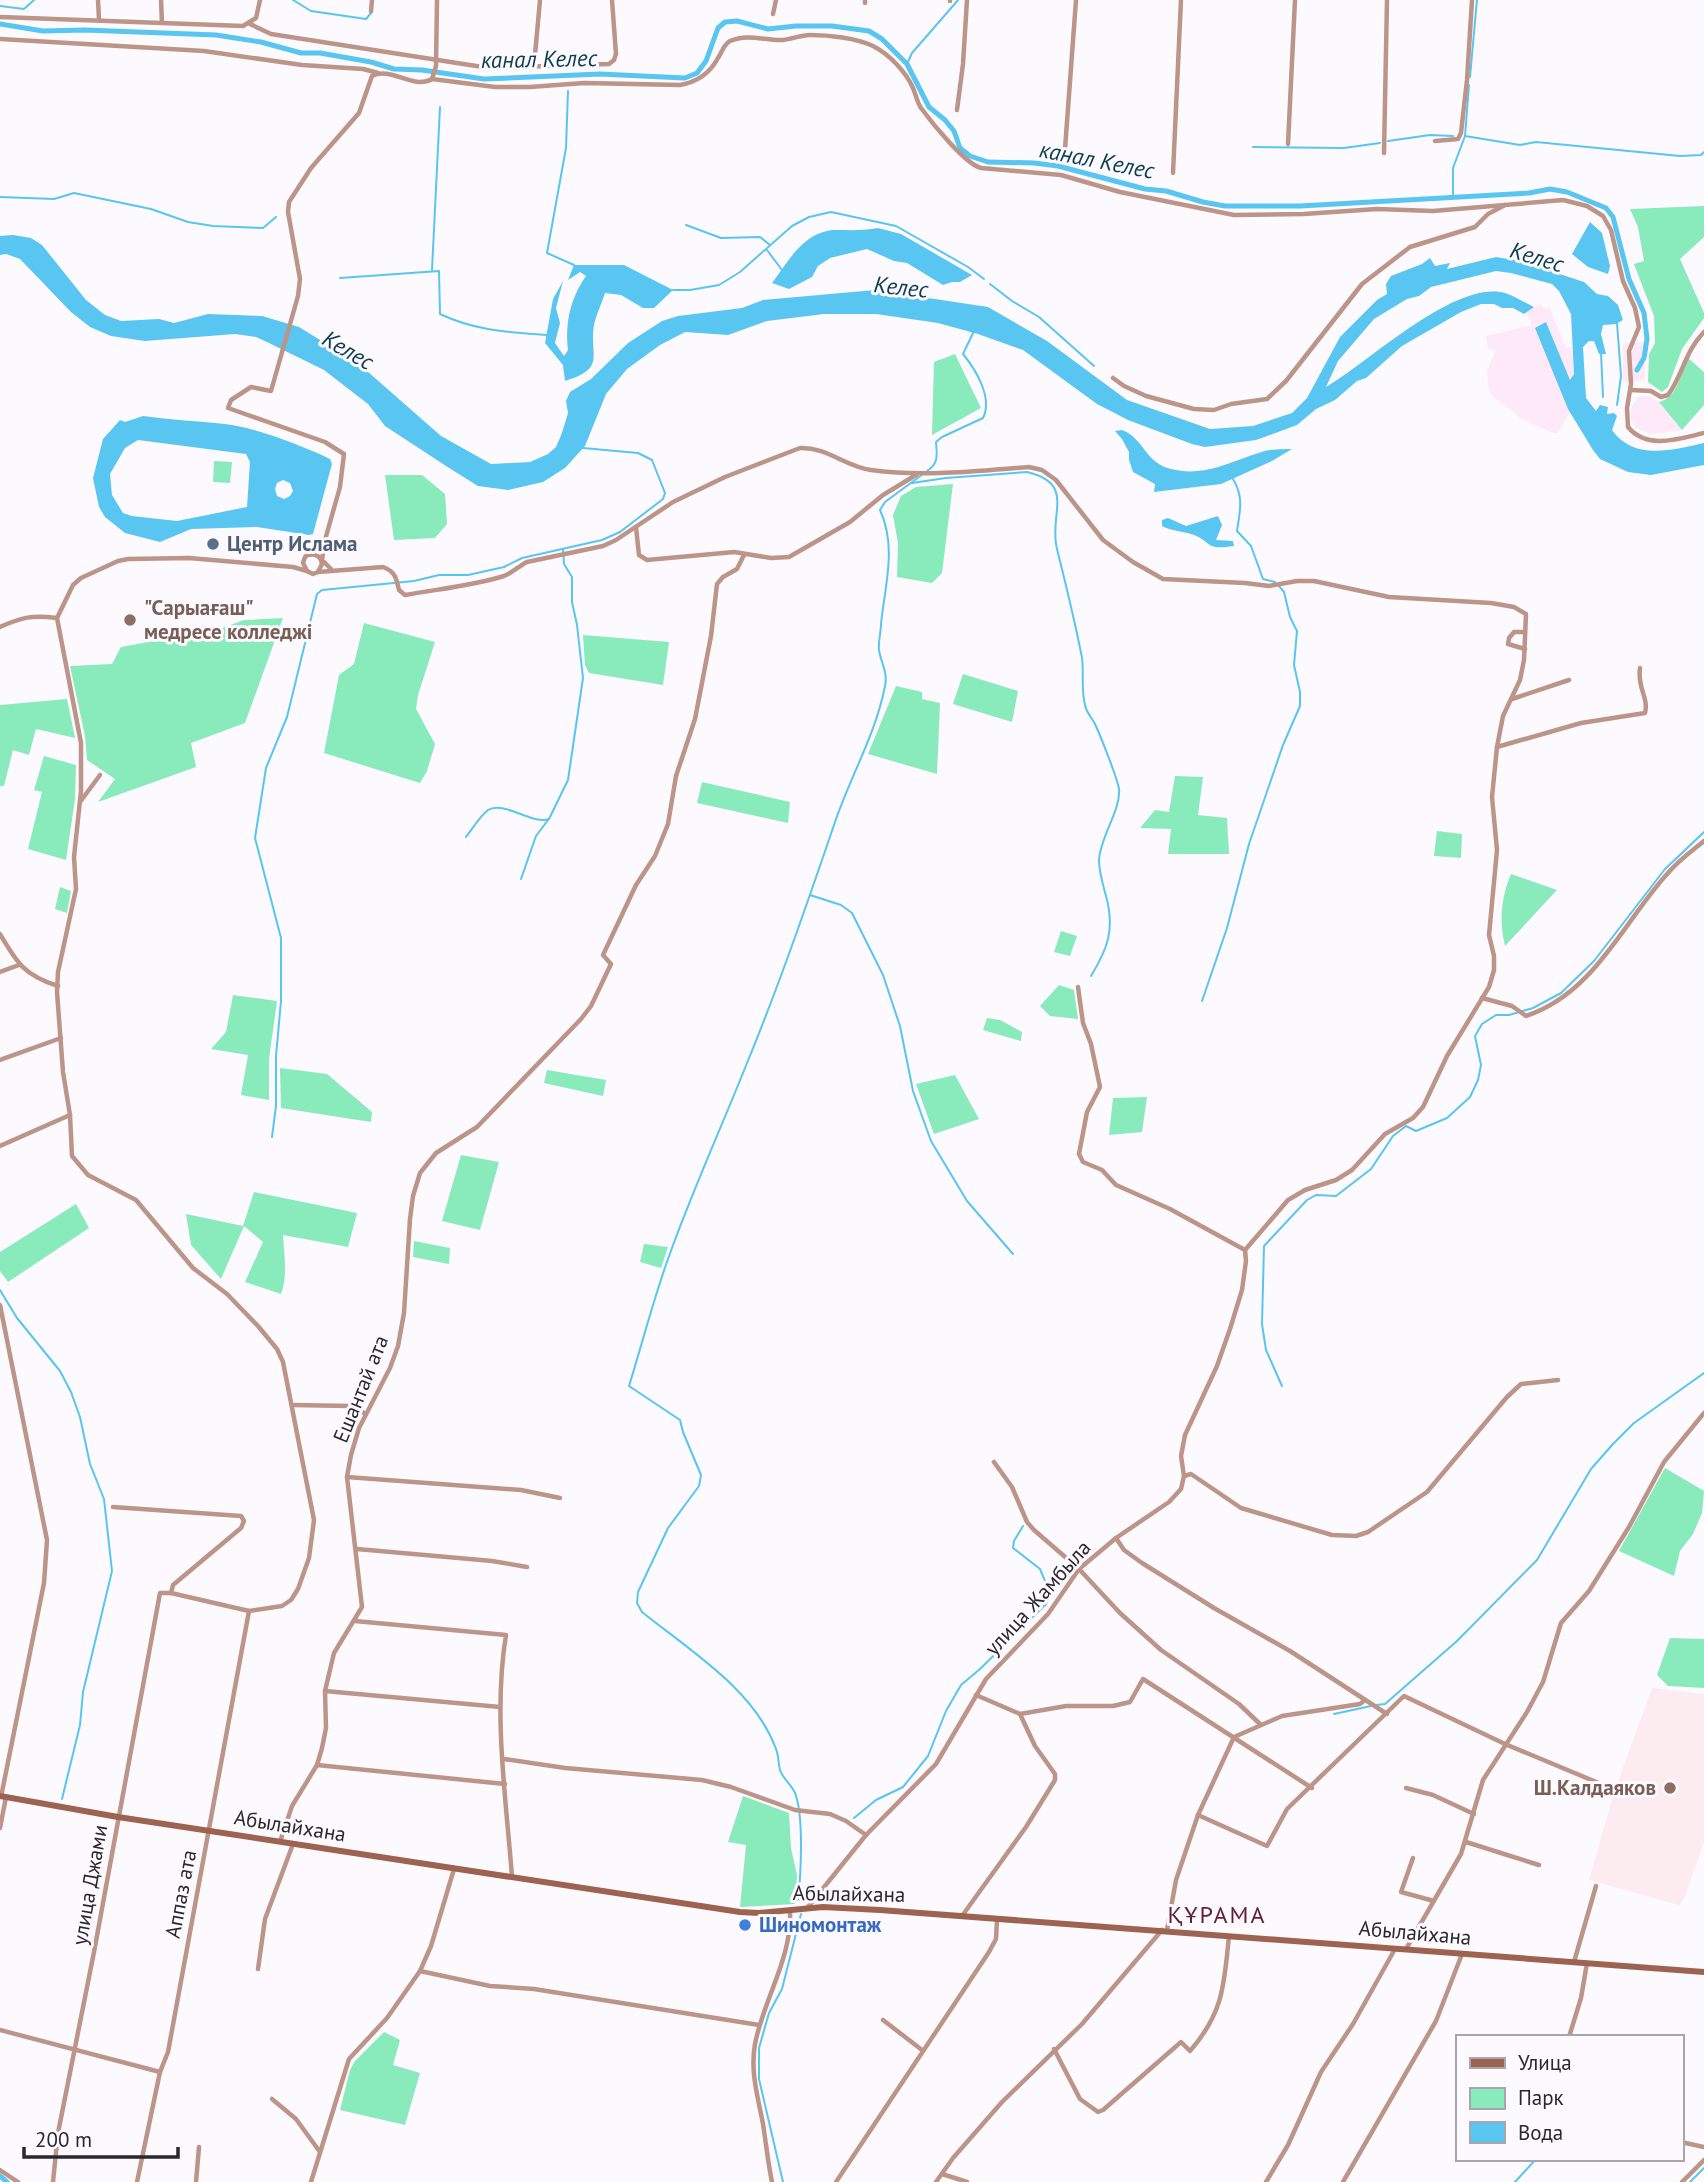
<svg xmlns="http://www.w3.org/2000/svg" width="1704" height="2182" font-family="'PT Sans',sans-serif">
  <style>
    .industrial { fill: #fee9f9 }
    .education { fill: #fcecef }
    .green { fill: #89eabb }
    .water { fill: #58c6f0; fill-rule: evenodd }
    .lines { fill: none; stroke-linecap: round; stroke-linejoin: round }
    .stream { stroke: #58c6f0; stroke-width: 2 }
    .canal { stroke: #58c6f0; stroke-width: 5 }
    .minor { stroke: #bd9588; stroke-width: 4.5 }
    .secondary { stroke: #9c6351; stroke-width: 6 }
    .service-dot { fill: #5c6f8a; stroke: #fcf9ff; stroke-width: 2.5 }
    .education-dot { fill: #8d6e63; stroke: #fcf9ff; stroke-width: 2.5 }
    .shop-dot { fill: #3f7fe0; stroke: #fcf9ff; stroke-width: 2.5 }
    .labels { text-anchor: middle; stroke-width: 6; stroke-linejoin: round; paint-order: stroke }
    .service-label { font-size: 21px; font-weight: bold; fill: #4e5e75; stroke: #fcf9ff; text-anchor: start }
    .education-label { font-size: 21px; font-weight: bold; fill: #785e54; stroke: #fcf9ff; text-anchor: start }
    .street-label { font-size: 21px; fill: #2a272d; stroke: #fcf9ff }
    .shop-label { font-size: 21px; font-weight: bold; fill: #366cbe; stroke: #fcf9ff; text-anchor: start }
    .water-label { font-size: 23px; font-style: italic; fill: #0b3d4e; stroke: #fcf9ff }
    .quarter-label { font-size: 24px; letter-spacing: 2px; fill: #611e36; stroke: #fcf9ff }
  </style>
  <rect width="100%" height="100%" fill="#fcf9ff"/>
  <!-- industrial -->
  <g class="industrial">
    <path d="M1541 304 1544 309 1549 307 1566 348 1573 347 1574 374 1569 381 1547 323 1536 328 1570 412 1558 433H1553L1522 419 1492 396 1488 386 1487 370 1496 351 1488 349 1486 336 1532 325 1525 311Z"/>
    <path d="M1644 342 1645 380 1623 382V343Z"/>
    <path d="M1649 396 1659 402 1682 430 1650 434 1636 428 1631 420V408L1638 397Z"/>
  </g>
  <!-- education -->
  <path class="education" d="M1652 1688 1704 1694V1842L1684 1899 1679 1905 1589 1880 1613 1796Z"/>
  <!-- green -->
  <g class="green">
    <path d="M1704 206V237L1680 259 1704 313V318L1682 349 1668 387 1662 392 1648 382 1649 354 1655 343 1654 316 1634 264 1644 261 1638 227 1630 209Z"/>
    <path d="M955 354 981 408 932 435 934 362Z"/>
    <path d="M1688 358 1704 372V405L1682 430 1659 402C1678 398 1680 373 1688 358Z"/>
    <path d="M214 461 232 462 230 483 213 482Z"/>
    <path d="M422 475 445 494 447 524 435 538 394 540 385 475Z"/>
    <path d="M953 484 942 573 932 583 897 577 898 543 893 515 901 496 916 487Z"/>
    <path d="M283 618 245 723 191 743 196 767 98 802 115 779 87 760 85 736 70 666 112 664 121 647 192 634 195 625 219 629 244 620Z"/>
    <path d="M364 623 435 642 418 695 416 709 435 744 427 771 420 783 324 753 339 675 354 664Z"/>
    <path d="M583 635 669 642 663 685 589 673 585 665Z"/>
    <path d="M963 674 1018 691 1012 722 953 704Z"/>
    <path d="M896 686 922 692V699L940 703 937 774 868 754Z"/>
    <path d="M67 699 75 738 36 729 29 755 13 750 4 786H0V705Z"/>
    <path d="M44 756 76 765 75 799 66 860 28 849 42 792 34 790Z"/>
    <path d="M1175 776 1203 777 1198 815 1227 818 1229 854H1168L1171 829 1140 828 1155 810 1169 812Z"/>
    <path d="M702 782 790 802 788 823 697 803Z"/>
    <path d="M1437 831 1462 834 1461 858 1434 856Z"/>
    <path d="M1511 874 1557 890 1505 946C1499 921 1501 898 1511 874Z"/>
    <path d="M60 887 71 891 67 913 55 909Z"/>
    <path d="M1061 931 1077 936 1070 956 1054 952Z"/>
    <path d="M1059 985 1074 990 1078 1019 1050 1016 1040 1006Z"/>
    <path d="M233 995 277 1001 269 1059V1100L241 1095 248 1055 211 1049 226 1032Z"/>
    <path d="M987 1018 1000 1020 1022 1032 1021 1041 983 1030Z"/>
    <path d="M280 1068 327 1074 372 1112 371 1122 281 1108Z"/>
    <path d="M547 1070 606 1080 603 1096 544 1083Z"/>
    <path d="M955 1075 979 1119 934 1134 916 1084Z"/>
    <path d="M1147 1097 1142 1132 1109 1135 1113 1098Z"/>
    <path d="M461 1155 499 1162 480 1230 442 1221Z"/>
    <path d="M254 1192 357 1213 348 1247 283 1235C284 1254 288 1276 281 1294L245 1282 263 1242 244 1226 221 1279 191 1245 186 1214 243 1226Z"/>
    <path d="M76 1204 89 1228 8 1282 0 1271V1252Z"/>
    <path d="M414 1241 450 1248 449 1264 413 1257Z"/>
    <path d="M644 1244 668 1247 661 1268 640 1262Z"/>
    <path d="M1665 1468 1704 1491 1702 1513 1693 1534 1680 1551 1674 1576 1619 1551Z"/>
    <path d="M1670 1638 1704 1639V1688L1668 1686 1657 1675Z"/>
    <path d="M743 1796 789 1813 791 1848 797 1875 795 1904 740 1907 746 1845 728 1842Z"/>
    <path d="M384 2032 400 2040 393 2065 420 2073 405 2125 340 2110 350 2070 355 2061Z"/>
  </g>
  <!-- water -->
  <g class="water">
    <path d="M1590 222 1602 233 1610 266 1608 274 1588 267 1572 254Z"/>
    <path d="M878 228 901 234 972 275 960 282H952L943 285 907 263 894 261 867 249 830 258 818 266 812 277 789 289 772 283C788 262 803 232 834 230 849 230 863 231 878 228Z"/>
    <path d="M13 235 31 238 42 245 86 300 105 315 121 321 159 319 174 323 208 314 262 316 299 327 359 364 441 436 491 464 530 462 548 454 556 447 562 433 568 413 566 401 570 392 591 379 628 343 662 321 678 316 742 308 763 300 875 290 988 307 1047 341 1127 400 1210 429 1253 426 1292 413 1307 398 1340 337 1377 300 1387 294 1386 284 1391 276 1422 264 1430 258 1435 266 1450 263 1447 269 1496 257 1520 261 1584 282 1597 294 1608 296 1618 305 1623 320 1616 324 1603 325 1601 334 1606 354H1599L1594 341H1589L1583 347 1586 398 1596 411 1600 405 1608 407 1607 414 1614 413 1617 416 1612 430C1634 461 1672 450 1704 443V465L1651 475 1628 472 1600 459 1593 450 1568 409 1535 328 1546 322 1570 380 1574 374 1571 314 1559 291 1552 284 1511 273 1496 271 1431 287 1419 296 1407 299 1374 319 1338 361 1326 387C1368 363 1455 279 1505 293 1515 296 1525 303 1534 307L1524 314 1513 308H1502L1494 304H1481L1461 312 1402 346 1366 378 1357 381 1335 400 1316 409 1297 425 1256 440 1205 447 1192 444 1128 420 1097 404 1023 350 978 334 938 323 876 314H824L767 321 728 335 685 332 660 345 627 369 606 394 585 446 565 468 543 482 508 490 478 486 446 466 385 426 368 404 324 370 267 342 256 337 235 334 145 341 111 336 90 327 71 312 20 259 6 254 0 255V236Z"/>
    <path d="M574 265H624L673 290 654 308H643L621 295 605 293C602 303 596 315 594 325 589 357 607 368 565 381L563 365 545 343 553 299 563 281 556 308 560 323 555 343 564 356 568 350C565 323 570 299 586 276L580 272 568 280Z"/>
    <path d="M143 416C171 420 198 421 225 424 254 427 303 446 330 459L332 464 313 534 309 535 257 527 191 529 160 542 125 533 105 517 99 507 93 478 103 439 120 420 125 422ZM138 440 246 454 250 462 247 507 177 521 132 516 123 513 112 495 110 474 125 448ZM283 480 290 483 293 491 290 496 284 499 277 496 275 489 277 483Z"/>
    <path d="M1122 430C1144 438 1145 463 1171 469 1205 478 1233 460 1265 451 1273 449 1283 449 1292 449L1272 461 1221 484 1154 492 1155 484 1133 472 1129 460V452L1122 439 1115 431Z"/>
    <path d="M1218 516 1222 525 1216 540 1233 541 1234 546C1203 551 1213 541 1191 534 1181 531 1172 531 1162 526V520L1168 518 1186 526Z"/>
  </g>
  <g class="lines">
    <!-- stream -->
    <g class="stream">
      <path d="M293 0 311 11 366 19 372 12"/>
      <path d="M0 6 24 9 34 0"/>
      <path d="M907 64 912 53 958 0"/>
      <path d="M1470 77 1477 0"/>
      <path d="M568 91 566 148 547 253 574 265"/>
      <path d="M1465 136 1520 145 1536 142 1680 156 1701 155 1704 152"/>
      <path d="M1388 141 1430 135 1453 136"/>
      <path d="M1253 147 1344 148 1380 143"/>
      <path d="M0 197 54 199 74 193 151 209 188 222 213 226 263 228 276 217"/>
      <path d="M1453 197V168L1465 136 1469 85"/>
      <path d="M686 225 721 238 760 237 770 245"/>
      <path d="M767 250 782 270"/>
      <path d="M432 270 440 107"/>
      <path d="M340 278 439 271 440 314C476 331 508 332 547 335"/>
      <path d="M990 284 1012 301 1039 317 1094 366"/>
      <path d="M673 290H690L719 285 740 272 792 226 809 217 831 212 896 226 968 267 984 279"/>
      <path d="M1601 353 1603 397"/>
      <path d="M1617 405 1621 376 1617 323"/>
      <path d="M927 471C939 463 937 455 936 442L942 437 983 418C993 398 976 370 963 354L974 331"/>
      <path d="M1233 479C1244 497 1240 511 1237 531L1251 546 1263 579 1275 582"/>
      <path d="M912 483 946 478 1027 472C1077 484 1048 514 1057 549 1066 585 1075 621 1082 658 1084 673 1081 690 1085 705 1086 712 1092 718 1095 724 1100 735 1117 777 1119 789 1121 810 1100 837 1099 860 1099 872 1103 885 1106 896 1115 929 1108 948 1091 976"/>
      <path d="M466 837C473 828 480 816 488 810 503 800 532 825 549 819L568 780 583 678 577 625 572 602V577L564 564 563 549"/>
      <path d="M521 879 536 836 548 820"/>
      <path d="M810 895 841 905 852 913 883 975 900 1026 913 1091 931 1141 967 1201 1013 1254"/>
      <path d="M1202 1001 1227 928 1249 844 1283 745 1300 706V692L1294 665 1297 631 1290 617 1284 592 1279 586"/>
      <path d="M272 1137 276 1106V1056L281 1001V938L255 838 266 768 287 717 317 594 322 590 414 581 439 575H468L504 567 522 558 602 540 620 532 663 499 665 493 652 460 638 453 583 448"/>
      <path d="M0 1290 17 1318 60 1371 71 1392 80 1417 90 1464 104 1499 112 1571 83 1692 80 1725 62 1799"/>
      <path d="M1282 1386 1266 1350 1262 1324 1264 1246 1307 1200 1316 1195 1336 1196 1371 1169 1393 1136 1406 1126 1416 1131 1447 1118 1470 1097 1478 1080 1481 1065 1475 1036 1482 1024 1496 1015H1509L1533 1008 1561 993 1594 961 1665 869 1704 832"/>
      <path d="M1376 1705 1385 1704 1457 1641 1537 1560 1591 1469 1613 1444 1634 1423 1704 1373"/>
      <path d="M1334 1714 1371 1706"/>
      <path d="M854 1818 876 1800 903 1787 928 1756 946 1711 961 1685 980 1669 1046 1604 1050 1593 1040 1569 1013 1548 1014 1541 1023 1526"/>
      <path d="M798 1900C801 1874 804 1816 795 1793 791 1784 783 1779 780 1770 778 1763 779 1756 776 1749 755 1690 689 1650 642 1612L637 1603 638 1592 668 1528 699 1486 701 1475 683 1432 680 1420 629 1386C642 1344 653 1301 668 1259 691 1194 719 1133 745 1068 778 988 806 907 834 825 849 779 876 734 885 686 888 672 881 663 879 650 878 642 881 632 881 624 885 585 897 547 880 510L885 502 923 474"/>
      <path d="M783 2182 759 2079V2048L769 2013 782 1989 801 1914"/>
      <path d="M1515 2182 1536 2159"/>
      <path d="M1690 2182 1704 2168"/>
    </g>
    <!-- canal -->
    <g class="canal">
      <path d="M0 24 43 31 85 30 216 35 261 42 301 53H320L371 62 394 69 422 70 484 79 600 74 685 78 697 73 706 61 718 28 725 22 737 21 768 29 796 26H832L869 31 882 39 907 64 929 107 945 120 954 131 960 148 970 156 988 162 1034 163 1058 166 1145 189 1166 191 1203 202 1225 206H1300L1529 193 1550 189 1567 192 1606 208 1613 217 1629 279 1644 313 1647 339 1644 358 1637 370"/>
      <path d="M0 2176 7 2182"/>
    </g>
    <!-- minor -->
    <g class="minor">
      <path d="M98 0 99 20"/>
      <path d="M161 0 162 23"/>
      <path d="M950 1V0"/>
      <path d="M865 3V0"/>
      <path d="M371 11 372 0"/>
      <path d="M773 14 776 0"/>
      <path d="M0 17 243 26 256 18 260 0"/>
      <path d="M250 24 271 34 489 68 609 64 614 60 616 54 612 0"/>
      <path d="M0 39 204 51 302 65 363 69 378 73"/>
      <path d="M534 66 540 0"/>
      <path d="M432 79 495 87H530L584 83 680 85C697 82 710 73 718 58 722 52 724 44 730 41 748 33 766 41 783 40 792 39 801 35 810 35 829 35 856 38 873 46 889 54 906 72 913 88 916 95 917 102 921 108 932 123 965 164 981 168L1061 175 1120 192 1234 215 1304 214 1377 209 1433 211 1505 205"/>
      <path d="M957 110 963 64 967 0"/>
      <path d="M1435 141 1458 139 1461 133 1467 80 1472 0"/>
      <path d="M1288 144 1295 0"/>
      <path d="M1065 149 1076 0"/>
      <path d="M1384 153 1387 0"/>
      <path d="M1173 173 1181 0"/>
      <path d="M1113 378 1124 386 1146 396 1194 409 1214 410 1231 404 1267 399 1286 381 1362 284 1410 247 1475 227 1488 214 1505 205 1563 200 1587 206 1603 216 1611 230 1623 281 1635 308 1639 327 1629 351 1631 384 1627 408 1628 427C1647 450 1678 439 1704 433"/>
      <path d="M1631 390 1651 391 1661 397 1668 395C1683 375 1685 351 1704 332"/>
      <path d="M636 527 639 555 647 560 734 552 771 558 789 557 850 522 883 495 916 475"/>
      <path d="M308 555C315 553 321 556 322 564L318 572 313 574 307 571 303 563 305 557 324 540"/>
      <path d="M331 569 322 560 325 540 340 487 344 454 325 442 228 408 231 400 251 387 271 391 298 296 300 279 288 212 289 202 311 168 359 113 372 76C391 66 413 90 432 79L436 66 437 0"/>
      <path d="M318 572 383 567C396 572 396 578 399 590L405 595C438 589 472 586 504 576 512 573 519 566 527 562L603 546 616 540 673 502 725 477 800 448C827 447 846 467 871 470 924 477 976 471 1029 467L1042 470 1056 480 1103 540 1133 562 1163 579 1245 583 1269 586 1297 581H1314L1389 597 1491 603 1514 607 1526 614 1524 660 1520 680 1503 716 1497 747 1492 797 1497 850 1489 935 1494 956V970L1489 987 1447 1056 1423 1107 1413 1118 1385 1134 1352 1170 1336 1180 1305 1190 1288 1200 1245 1250"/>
      <path d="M0 627C22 617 32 615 57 618"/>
      <path d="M1525 649 1508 644 1509 638 1514 632H1525"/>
      <path d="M1512 699 1569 680"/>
      <path d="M1497 747 1581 723 1645 713C1649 698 1637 688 1640 668"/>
      <path d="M80 802 100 775"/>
      <path d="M0 934C17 963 24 975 58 986"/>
      <path d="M0 972 19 965"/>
      <path d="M1078 987 1083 1023 1091 1044 1100 1087 1087 1112 1079 1154 1083 1162 1102 1170 1116 1185 1170 1209 1245 1250"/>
      <path d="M1482 998 1512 1006 1526 1016C1595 993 1623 922 1668 873 1678 861 1692 851 1704 841"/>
      <path d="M0 1060 61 1038"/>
      <path d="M0 1146 70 1115"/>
      <path d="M0 1305 47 1540 44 1583 1 1797"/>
      <path d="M292 1405 351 1406 366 1414"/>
      <path d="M994 1462 1012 1487 1027 1522 1034 1530 1079 1569 1120 1613 1161 1650 1239 1704 1261 1725"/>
      <path d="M1184 1476 1191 1474 1241 1508 1332 1535 1356 1536 1368 1532 1427 1492 1507 1397 1521 1384 1558 1380"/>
      <path d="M347 1477 521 1490 560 1498"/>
      <path d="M113 1507 241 1516 244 1521 241 1528 173 1585 171 1593"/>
      <path d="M1116 1538 1124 1550 1142 1563 1214 1608 1290 1651 1387 1714"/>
      <path d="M357 1549 492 1561 527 1567"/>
      <path d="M355 1621 506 1635C493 1714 506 1797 512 1877"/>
      <path d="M325 1691 500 1707"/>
      <path d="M976 1695 1020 1714 1066 1706H1113L1130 1702 1143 1679 1312 1788"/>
      <path d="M504 1759 565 1768 702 1780 731 1787 795 1810 830 1814 846 1821 866 1835"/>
      <path d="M317 1765 505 1784"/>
      <path d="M1406 1788 1433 1795 1474 1814"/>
      <path d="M1198 1815 1267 1846 1287 1809 1404 1696 1505 1744 1613 1789"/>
      <path d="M0 1828 6 1797"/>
      <path d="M280 1842 292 1806 317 1765 322 1748 326 1728 325 1691 334 1653 362 1607 347 1477 351 1455 359 1428 390 1368 398 1346 404 1313 410 1219 413 1196 420 1173 436 1153 477 1127 581 1019 591 1006 611 964 603 955 636 885 655 856 668 824 676 776 695 719 711 636 717 584 723 577 737 569 744 555"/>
      <path d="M1466 1842 1539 1865"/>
      <path d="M1413 1858 1401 1892 1434 1901"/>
      <path d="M808 1907 866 1835 936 1764 986 1679 1048 1614 1079 1569 1116 1538 1169 1502 1181 1489 1184 1476 1181 1456 1185 1435 1217 1366 1230 1329 1242 1290 1246 1261 1245 1250"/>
      <path d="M962 1916 1026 1827 1055 1780V1774L1035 1746 1020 1714"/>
      <path d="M1167 1930 1176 1880 1198 1815 1234 1737 1282 1716 1360 1704 1365 1700"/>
      <path d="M1406 1949 1461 1854 1483 1780 1527 1712 1543 1682 1561 1623 1589 1591 1629 1527 1664 1462 1704 1413"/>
      <path d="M1574 1962 1596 1886"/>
      <path d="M258 1969 265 1919 293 1844"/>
      <path d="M420 1971 490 1986 534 1989 759 2025"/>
      <path d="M883 2020 922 2050"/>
      <path d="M0 2030 160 2072"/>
      <path d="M1569 2037 1581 1998 1587 1963"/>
      <path d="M1054 2049 1080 2099 1098 2112 1103 2110 1181 2042 1190 2051C1224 2012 1224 1984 1229 1936"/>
      <path d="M272 2099 296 2119 320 2152"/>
      <path d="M1681 2142 1704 2147"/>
      <path d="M0 2170 18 2182"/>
      <path d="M942 2174 967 2182"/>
      <path d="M53 2182 58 2133 94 1952 160 1593H171L249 1611 282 1606 291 1600 298 1589 309 1558 314 1520 283 1362 277 1349 258 1326 227 1294 193 1268 136 1200 88 1175 72 1156 70 1115 63 1072 57 992 58 972 76 889 74 857 81 791V743L57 618 73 585 81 578 118 561 128 559 189 558 293 567 307 571"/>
      <path d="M137 2182 160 2072 168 2052 249 1611"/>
      <path d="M196 2182 199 2147"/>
      <path d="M311 2182 349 2059 387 2018 420 1971 431 1946 454 1869"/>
      <path d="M772 2182C768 2163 766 2143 763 2124 758 2097 750 2072 755 2044 764 1997 792 1960 790 1910"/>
      <path d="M836 2182 989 1952 996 1939 997 1920"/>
      <path d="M936 2182 953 2158 1002 2102 1082 2024 1162 1930"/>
      <path d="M1266 2182 1288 2145 1321 2072 1353 2024 1395 1949"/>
      <path d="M1343 2182 1436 2021 1462 1954"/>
      <path d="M1682 2182 1704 2160"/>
    </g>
    <!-- secondary -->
    <path class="secondary" d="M0 1796 118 1817 740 1912 759 1913 823 1907 880 1910 1704 1972"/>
  </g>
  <!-- markers -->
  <circle class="service-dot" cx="213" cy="544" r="7"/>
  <g class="education-dot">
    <circle cx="130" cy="620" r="7"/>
    <circle cx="1670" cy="1788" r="7"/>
  </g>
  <circle class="shop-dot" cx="745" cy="1925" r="7"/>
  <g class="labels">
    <!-- service labels -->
    <g class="service-label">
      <text x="227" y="551">Центр Ислама</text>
    </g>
    <!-- education labels -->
    <g class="education-label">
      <text x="144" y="615">"Сарыағаш"<tspan x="144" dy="24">медресе колледжі</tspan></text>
      <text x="1656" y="1795" text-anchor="end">Ш.Калдаяков</text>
    </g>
    <!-- street labels -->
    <g class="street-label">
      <text transform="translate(361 1389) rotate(-68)" y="7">Ешантай ата</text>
      <text transform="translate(1038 1598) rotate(-48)" y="7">улица Жамбыла</text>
      <text transform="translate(290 1826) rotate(9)" y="7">Абылайхана</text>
      <text transform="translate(90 1885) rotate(-80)" y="7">улица Джами</text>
      <text transform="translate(181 1894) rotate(-79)" y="7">Аппаз ата</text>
      <text transform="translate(849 1894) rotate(1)" y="7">Абылайхана</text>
      <text transform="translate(1415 1933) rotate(5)" y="7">Абылайхана</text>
    </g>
    <!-- shop labels -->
    <g class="shop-label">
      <text x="759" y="1932">Шиномонтаж</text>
    </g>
    <!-- water labels -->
    <g class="water-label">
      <text transform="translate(539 59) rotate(-1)" y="8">канал Келес</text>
      <text transform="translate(1097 160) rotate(11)" y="8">канал Келес</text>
      <text transform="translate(1537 257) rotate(17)" y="8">Келес</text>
      <text transform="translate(901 287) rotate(6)" y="8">Келес</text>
      <text transform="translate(348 350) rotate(30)" y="8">Келес</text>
    </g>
    <!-- quarter labels -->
    <g class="quarter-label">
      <text x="1217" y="1923">ҚҰРАМА</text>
    </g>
  </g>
  <!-- legend -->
  <rect x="1456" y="2035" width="228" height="126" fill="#fcf9ff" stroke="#a8a5ab" stroke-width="2"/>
  <rect x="1470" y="2058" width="35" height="10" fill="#9c6351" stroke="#a8a5ab" stroke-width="2"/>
  <text x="1518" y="2070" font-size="21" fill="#2a272d">Улица</text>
  <rect x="1470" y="2088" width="35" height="21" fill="#89eabb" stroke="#a8a5ab" stroke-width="2"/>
  <text x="1518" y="2105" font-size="21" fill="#2a272d">Парк</text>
  <rect x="1470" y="2122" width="35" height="21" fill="#58c6f0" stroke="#a8a5ab" stroke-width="2"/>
  <text x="1518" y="2140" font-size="21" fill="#2a272d">Вода</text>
  <!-- scale -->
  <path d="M24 2147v10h154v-10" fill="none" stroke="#2a272d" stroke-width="3.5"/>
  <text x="35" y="2147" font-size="21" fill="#2a272d" stroke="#fcf9ff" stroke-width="5" paint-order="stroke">200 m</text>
</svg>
